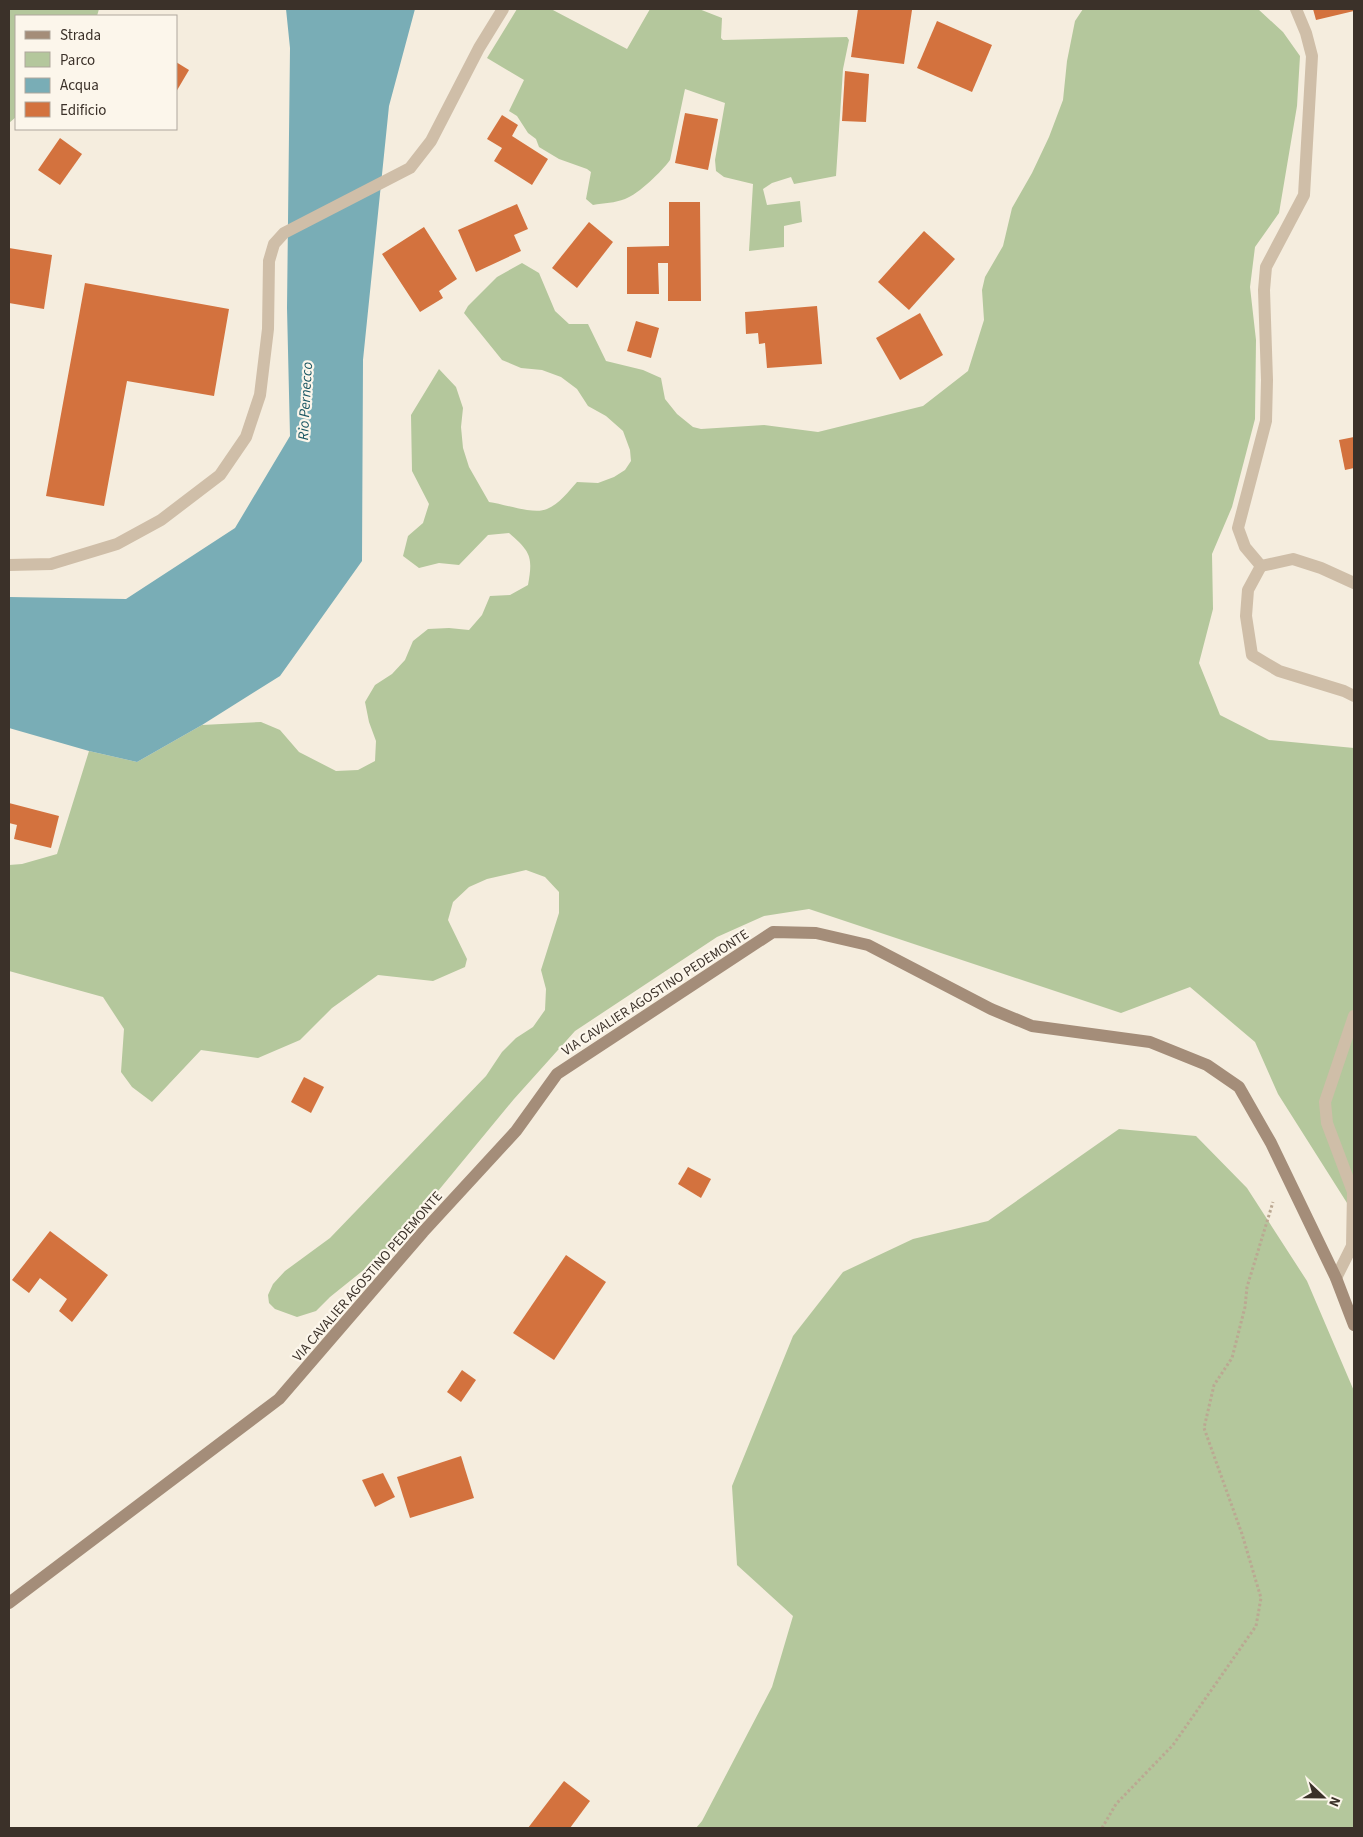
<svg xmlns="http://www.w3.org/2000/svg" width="1363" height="1837" font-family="'Source Sans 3',sans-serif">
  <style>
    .green { fill: #b4c79c }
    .water { fill: #79adb6 }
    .building { fill: #d3723e }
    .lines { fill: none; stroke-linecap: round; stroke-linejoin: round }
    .path { stroke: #bba892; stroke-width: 3; stroke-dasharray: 2.5 2.5; stroke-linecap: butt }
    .lane { stroke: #cfbea8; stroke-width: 12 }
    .street { stroke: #cfbea8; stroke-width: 12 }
    .secondary { stroke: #a48d79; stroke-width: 12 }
    .labels { text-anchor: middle; stroke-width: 4.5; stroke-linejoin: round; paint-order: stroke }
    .street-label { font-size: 14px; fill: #3b3129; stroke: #fcf6eb }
    .water-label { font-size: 15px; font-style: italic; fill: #195662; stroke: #fcf6eb }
  </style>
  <rect width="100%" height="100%" fill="#f5edde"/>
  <!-- green -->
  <g class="green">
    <path d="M9 9H99L97 16H16V117L9 123Z"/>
    <path d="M517 9H551L627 49 650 9H699L722 18 721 38 723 40 847 37 849 40 843 69 836 176 794 184 791 177 772 183 763 189 767 205 800 201 802 222 784 226V247L749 251 753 184 724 177 716 171 715 160 725 103 685 89 670 160C662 171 639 194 625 199 615 203 604 203 593 205L586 199 591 172 587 169 559 159 539 147 536 139 528 133 517 116 509 111 524 80 487 58Z"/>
    <path d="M1083 9H1258L1283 32 1300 56 1297 106 1279 213 1255 247 1250 287 1256 340 1255 419 1232 507 1212 554 1213 609 1199 663 1220 715 1269 740 1354 748V1214L1278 1094 1255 1042 1190 987 1121 1013 809 909 764 916 717 937 575 1031 514 1099 391 1248 330 1297 316 1311 297 1317 275 1309 269 1303 268 1295 273 1284 285 1271 330 1238 486 1076 502 1052 516 1038 533 1027 545 1010 546 989 541 970 559 913V892L545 877 526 870 487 879 469 887 453 902 448 920 467 959 465 967 433 981 378 975 332 1008 300 1040 258 1058 201 1050 152 1102 132 1087 121 1072 124 1029 103 997 9 971V865L22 864 57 854 89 751 137 762 202 725 261 722 280 730 299 752 336 771 358 770 375 761 376 741 369 722 365 702 375 685 392 674 405 660 413 641 428 629 449 628 469 630 482 615 490 596 510 595 528 585C533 557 531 552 509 533L488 535 459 565 439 563 419 568 403 556 408 536 423 523 429 504 412 471 411 415 439 369 456 387 463 408 461 427 463 448 469 467 489 502C504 504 534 515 547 509 559 504 569 491 577 482L598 483 614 477 625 470 631 461 630 450 623 431 606 416 588 406 577 389 561 377 542 370 521 368 502 360 464 313 468 306 497 277 522 263 539 273 555 311 569 324H588L606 361 643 370 661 378 665 399 677 414 693 427 701 429 764 425 818 432 923 406 968 371 984 320 982 290 985 277 1003 246 1012 208 1032 173 1049 137 1063 100 1067 61 1075 21Z"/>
    <path d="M1119 1129 1196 1136 1247 1188 1307 1281 1354 1391V1828H696L702 1821 772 1687 793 1616 737 1565 732 1486 793 1336 843 1272 913 1239 988 1221Z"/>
  </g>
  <!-- water -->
  <path class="water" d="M286 9H415L389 106 363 360 362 561 280 676 202 725 137 762 89 751 9 728V597L126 599 235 528 290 436 287 308 290 48Z"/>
  <!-- building -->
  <g class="building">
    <path d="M858 9H899L912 10 904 64 851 57Z"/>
    <path d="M1313 9H1354V11L1316 20Z"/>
    <path d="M937 21 992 45 972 92 917 68Z"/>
    <path d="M176 62 189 70 176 92Z"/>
    <path d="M845 71 869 74 866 122 842 121Z"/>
    <path d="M685 113 718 119 708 170 675 163Z"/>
    <path d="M502 115 518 125 512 136 548 159 532 185 494 161 502 148 487 139Z"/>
    <path d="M60 138 82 154 60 185 38 170Z"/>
    <path d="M669 202H700L701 301H668V263H658L659 294H627V247L669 246Z"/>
    <path d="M517 204 528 229 514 235 521 251 476 272 458 230Z"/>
    <path d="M589 222 613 242 577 288 552 268Z"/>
    <path d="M424 227 457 279 439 291 443 298 420 312 382 254Z"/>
    <path d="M924 231 955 259 909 310 878 282Z"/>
    <path d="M9 248 52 255 44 309 9 303Z"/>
    <path d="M85 283 229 309 214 396 127 381 104 506 46 496Z"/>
    <path d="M817 306 822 364 767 368 765 343 759 344 758 333 746 334 745 312Z"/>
    <path d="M920 313 943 355 900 380 876 338Z"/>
    <path d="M636 321 659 328 651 358 627 351Z"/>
    <path d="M1354 437V468L1345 470 1339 440Z"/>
    <path d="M9 803 59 816 51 848 14 839 17 825 9 823Z"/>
    <path d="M304 1077 324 1087 311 1113 291 1102Z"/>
    <path d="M688 1167 711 1179 701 1198 678 1184Z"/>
    <path d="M50 1231 108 1275 72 1322 59 1311 67 1299 40 1278 29 1293 12 1280Z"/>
    <path d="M566 1255 606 1282 554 1360 513 1333Z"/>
    <path d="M462 1370 476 1380 461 1402 447 1392Z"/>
    <path d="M461 1456 474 1498 410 1518 397 1477Z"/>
    <path d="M383 1473 395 1497 375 1507 362 1480Z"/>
    <path d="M564 1781 590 1801 570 1828H528Z"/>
  </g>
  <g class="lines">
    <!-- path -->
    <path class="path" d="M1102 1828 1116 1804 1173 1745 1256 1626 1261 1598 1242 1534 1204 1428 1214 1385 1232 1358 1245 1307 1247 1287 1273 1202"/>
    <!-- lane -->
    <g class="lane">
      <path d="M1261 566 1245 547 1238 528 1266 421 1267 380 1264 290 1266 267 1304 195 1312 56 1306 33 1296 9"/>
      <path d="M1261 566 1248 590 1246 616 1252 655 1279 671 1344 691 1354 696"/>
      <path d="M1261 566 1293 559 1321 568 1354 583"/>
      <path d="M1336 1278 1352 1246 1353 1192 1327 1123 1325 1102 1354 1016"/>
    </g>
    <!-- street -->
    <path class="street" d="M9 565 51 564 117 544 161 520 220 475 246 437 260 395 268 329 269 261 274 244 284 233 410 168 431 141 479 48 503 9"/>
    <!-- secondary -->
    <path class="secondary" d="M9 1603 279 1399 423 1232 516 1131 557 1074 773 932 816 933 868 945 991 1009 1032 1026 1150 1042 1207 1065 1239 1087 1271 1143 1336 1278 1354 1325"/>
  </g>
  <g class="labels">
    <!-- street labels -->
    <g class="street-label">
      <text transform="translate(655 992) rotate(-33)" y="5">VIA CAVALIER AGOSTINO PEDEMONTE</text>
      <text transform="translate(367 1276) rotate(-49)" y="5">VIA CAVALIER AGOSTINO PEDEMONTE</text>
    </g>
    <!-- water labels -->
    <g class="water-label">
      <text transform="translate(305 401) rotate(-87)" y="5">Rio Pernecco</text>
    </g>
  </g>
  <!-- border -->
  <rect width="1363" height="1837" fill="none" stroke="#3b3129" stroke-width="20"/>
  <!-- legend -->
  <rect x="15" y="15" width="162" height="115" fill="#fcf6eb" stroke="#afa79d"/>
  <rect x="25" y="31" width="25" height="8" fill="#a48d79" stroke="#afa79d"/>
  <text x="60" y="40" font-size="15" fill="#3b3129">Strada</text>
  <rect x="25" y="52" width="25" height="15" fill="#b4c79c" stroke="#afa79d"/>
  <text x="60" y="65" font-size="15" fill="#3b3129">Parco</text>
  <rect x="25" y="78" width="25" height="15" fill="#79adb6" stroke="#afa79d"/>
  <text x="60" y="90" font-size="15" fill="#3b3129">Acqua</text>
  <rect x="25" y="102" width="25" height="15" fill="#d3723e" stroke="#afa79d"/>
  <text x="60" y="115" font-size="15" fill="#3b3129">Edificio</text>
  <!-- north arrow -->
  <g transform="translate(1323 1797) rotate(112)" stroke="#fcf6eb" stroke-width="4" paint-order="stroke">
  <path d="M0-4L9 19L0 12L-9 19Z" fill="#3b3129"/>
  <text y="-8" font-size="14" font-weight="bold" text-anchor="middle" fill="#3b3129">N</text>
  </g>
</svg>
